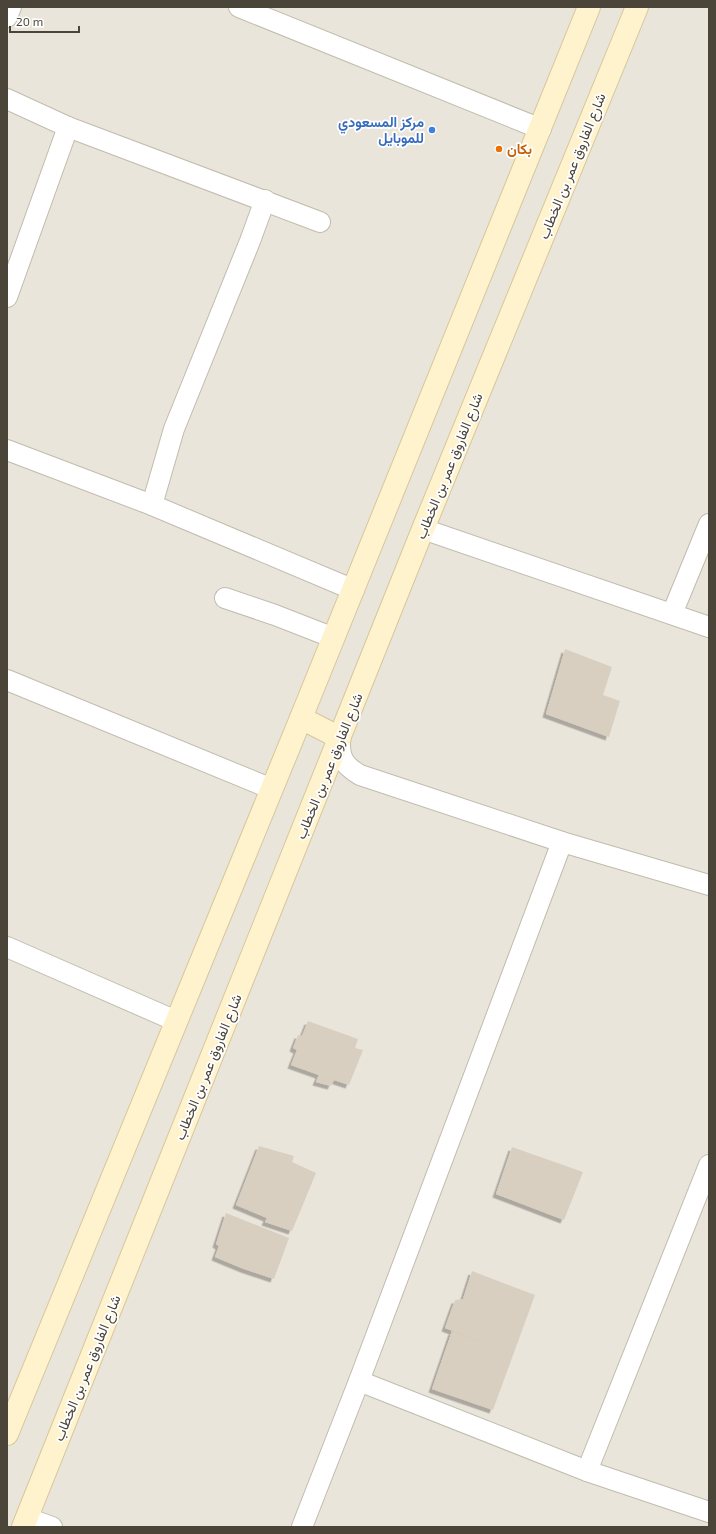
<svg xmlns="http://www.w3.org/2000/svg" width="716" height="1534" font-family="'Exo 2',Vazirmatn,sans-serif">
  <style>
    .residential { fill: #eae5da }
    .building { fill: #d8cfc1; filter: url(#shadow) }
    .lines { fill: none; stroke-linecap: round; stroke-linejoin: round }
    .minor-casing { stroke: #c2bbae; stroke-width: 22 }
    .secondary-casing { stroke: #d6c79b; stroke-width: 24 }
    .minor { stroke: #fff; stroke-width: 20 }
    .secondary { stroke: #fff3cd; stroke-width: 22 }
    .shop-dot { fill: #3f7fe0; stroke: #fff; stroke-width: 1.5 }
    .food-dot { fill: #e8710a; stroke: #fff; stroke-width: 1.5 }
    .labels { text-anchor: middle; stroke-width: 3.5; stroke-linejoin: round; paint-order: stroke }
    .shop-label { font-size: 14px; font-weight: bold; fill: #366cbe; stroke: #fff; text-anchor: end }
    .food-label { font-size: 14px; font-weight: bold; fill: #c56008; stroke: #fff; text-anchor: start }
    .street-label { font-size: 14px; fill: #4b4439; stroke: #fff }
  </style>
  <defs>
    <filter id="shadow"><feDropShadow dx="-3.5" dy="3.5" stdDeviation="0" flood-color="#0004"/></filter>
  </defs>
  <rect width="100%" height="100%" fill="#f6f3ec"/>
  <!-- residential -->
  <rect class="residential" x="7" y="7" width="702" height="1520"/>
  <!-- building -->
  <g class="building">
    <path d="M565 649 612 667 603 695 620 701 609 737 546 714Z"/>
    <path d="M308 1021 358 1039 355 1048 363 1050 349 1085 334 1080 331 1086 316 1082 319 1075 291 1065 297 1050 293 1048 298 1035 302 1036Z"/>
    <path d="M259 1146 294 1156 292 1162 316 1173 292 1231 265 1222 267 1218 236 1205Z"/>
    <path d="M512 1147 583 1172 564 1220 496 1194Z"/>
    <path d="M226 1213 289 1238 274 1279 244 1269 215 1257 219 1246 216 1244Z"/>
    <path d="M472 1271 535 1295 493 1410 432 1389 452 1331 488 1344 445 1328 455 1300 463 1299Z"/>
  </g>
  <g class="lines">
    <defs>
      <g id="minor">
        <path d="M239 7 541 129"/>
        <path d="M7 17 11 7"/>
        <path d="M7 99 68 127 320 222"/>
        <path d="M7 297 68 127"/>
        <path d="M7 450 152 505 354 590"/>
        <path d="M152 505 174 429 250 241 265 200"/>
        <path d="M423 529 709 627"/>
        <path d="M225 598 275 615 334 638"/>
        <path d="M672 614 709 524"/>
        <path d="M7 680 272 789"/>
        <path d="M340 738C339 757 343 765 360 775L562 842 709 885"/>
        <path d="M7 947 176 1021"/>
        <path d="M359 1381 587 1471 709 1512"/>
        <path d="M587 1471 709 1165"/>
        <path d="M27 1518 52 1527"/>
        <path d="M302 1527 359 1381 562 842"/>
      </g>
      <g id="secondary">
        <path d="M301 718 340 738"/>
        <path d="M7 1434 301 718 589 7"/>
        <path d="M23 1527 423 529 637 7"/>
      </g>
    </defs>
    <!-- minor casing -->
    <use href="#minor" class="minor-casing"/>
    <!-- secondary casing -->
    <use href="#secondary" class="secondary-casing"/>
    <!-- minor -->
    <use href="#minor" class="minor"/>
    <!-- secondary -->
    <use href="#secondary" class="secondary"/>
  </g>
  <!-- markers -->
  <circle class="shop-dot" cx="432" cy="130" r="4"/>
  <circle class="food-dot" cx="499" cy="149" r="4"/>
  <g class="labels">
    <!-- shop labels -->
    <g class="shop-label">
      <text x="424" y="127">مركز المسعودي<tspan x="424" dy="16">للموبايل</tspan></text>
    </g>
    <!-- food labels -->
    <g class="food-label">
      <text x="507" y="154">بكان</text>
    </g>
    <!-- street labels -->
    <g class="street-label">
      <text transform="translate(572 166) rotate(-68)" y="5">شارع الفاروق عمر بن الخطاب</text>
      <text transform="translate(449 466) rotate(-68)" y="5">شارع الفاروق عمر بن الخطاب</text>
      <text transform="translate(329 766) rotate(-68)" y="5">شارع الفاروق عمر بن الخطاب</text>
      <text transform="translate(208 1067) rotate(-68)" y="5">شارع الفاروق عمر بن الخطاب</text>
      <text transform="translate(87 1368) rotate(-68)" y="5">شارع الفاروق عمر بن الخطاب</text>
    </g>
  </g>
  <!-- border -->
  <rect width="716" height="1534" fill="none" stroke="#4b4439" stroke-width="16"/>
  <!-- scale -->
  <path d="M10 26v6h69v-6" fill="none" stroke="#4b4439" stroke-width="2"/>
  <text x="16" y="26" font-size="12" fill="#4b4439" stroke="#ffffff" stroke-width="3" paint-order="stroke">20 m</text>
</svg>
